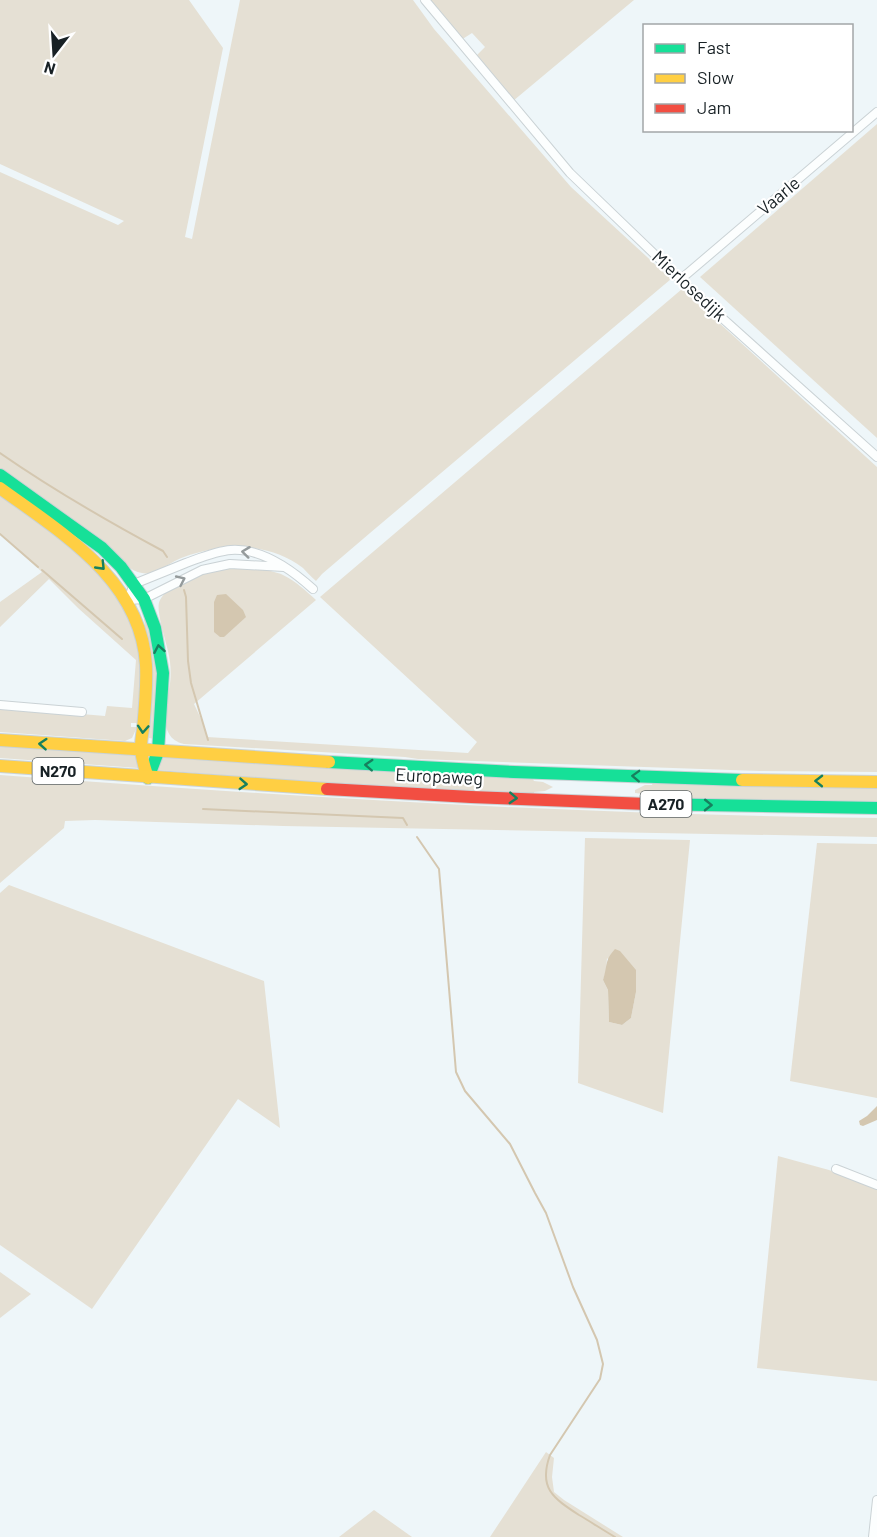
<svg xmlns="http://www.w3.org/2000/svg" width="877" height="1537" font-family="Barlow,sans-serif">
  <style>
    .green { fill: #e5e0d4; fill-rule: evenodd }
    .water { fill: #d4c7b0 }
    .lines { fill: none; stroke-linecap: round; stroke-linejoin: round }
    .stream { stroke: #d4c7b0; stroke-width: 2 }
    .street-casing { stroke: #cad2d5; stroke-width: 10 }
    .fast-casing { stroke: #cad2d5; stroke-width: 14 }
    .slow-casing { stroke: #cad2d5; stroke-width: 14 }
    .jam-casing { stroke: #cad2d5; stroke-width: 14 }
    .street { stroke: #fcfefe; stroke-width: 8 }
    .fast { stroke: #16e098; stroke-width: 12 }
    .slow { stroke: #ffcf43; stroke-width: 12 }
    .jam { stroke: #f24e42; stroke-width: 12 }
    .oneway { stroke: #959b9c }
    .oneway2 { stroke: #17805e }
    .labels { text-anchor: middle; stroke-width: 4.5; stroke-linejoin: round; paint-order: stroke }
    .shield { fill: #fff; stroke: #5d6466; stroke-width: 1.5 }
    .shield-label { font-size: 16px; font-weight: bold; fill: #182125 }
    .street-label { font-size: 18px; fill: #182125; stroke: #fff }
  </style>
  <rect width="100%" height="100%" fill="#eef6f9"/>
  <!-- green -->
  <g class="green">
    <path d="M0 0H189L223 48 185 237 192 239 240 0H413L434 29 571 187 671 279 370 533 322 574 316 581C311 577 307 572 303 568 269 542 222 543 184 557 171 561 156 576 142 573 130 572 121 559 113 552 79 521 38 498 0 472V172L118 225 124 221 0 164Z"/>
    <path d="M429 0H634L513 101 476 56 485 47 472 33 461 40Z"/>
    <path d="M877 124V438L700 277Z"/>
    <path d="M682 289 877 467V772L759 771 418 759 405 757 184 744C158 738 166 709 169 689 171 680 171 671 170 662 169 647 154 610 160 600 165 590 177 586 186 581 198 575 216 567 229 566 241 565 272 570 283 575 296 581 306 591 316 600L194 704 202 721 207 737 468 753 477 742 320 597Z"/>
    <path d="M0 490 99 569 119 595 135 629 142 662 138 723H131V727H137L132 738 125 741 0 732V707L105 716 107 706 132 708 136 660 78 608 49 579 0 627V602L42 572 0 534Z"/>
    <path d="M147 618 158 662 155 739 149 738 152 674 151 662 144 619Z"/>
    <path d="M0 745 139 756 138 768 0 758Z"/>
    <path d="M159 757 532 778 534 781 543 782 553 787 545 791 534 792V795L397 789 158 770Z"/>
    <path d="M0 775C292 797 584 815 877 818V837L283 826 95 820 65 821 64 828 0 883Z"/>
    <path d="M653 782 877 787V804L652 799V795L635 793V790L645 785H652Z"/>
    <path d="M585 838 690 840 663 1113 578 1083ZM607 958 636 992 631 1018 622 1025 609 1022 608 990 603 980 606 971Z"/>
    <path d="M817 843 877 844V1098L790 1081Z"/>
    <path d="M9 885 264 981 280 1128 238 1099 92 1309 0 1245V893Z"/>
    <path d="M778 1156 829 1170 877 1189V1381L757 1368Z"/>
    <path d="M0 1272 31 1294 0 1318Z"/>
    <path d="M546 1452 554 1458 552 1477 554 1492 564 1500 623 1537H490Z"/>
    <path d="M374 1510 412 1537H339Z"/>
  </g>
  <!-- water -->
  <g class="water">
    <path d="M226 594 243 610 246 617 224 637H220L214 632V602L217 595Z"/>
    <path d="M615 949 620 951 636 970V992L631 1018 622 1025 609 1022 608 990 603 980C608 965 604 961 615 949Z"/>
    <path d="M877 1106V1120L863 1126 860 1125 859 1121 867 1116Z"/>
  </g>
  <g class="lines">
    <!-- stream -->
    <g class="stream">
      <path d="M0 453C52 489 107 521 163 551L167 557"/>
      <path d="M0 534 38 567"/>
      <path d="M42 570 122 639"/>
      <path d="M184 590 186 597 188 661 191 683 208 740"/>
      <path d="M203 809 403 818 407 825"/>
      <path d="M417 837 439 869 456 1072 465 1091 510 1144 535 1193 546 1213 573 1287 597 1340 603 1364 600 1379 550 1455C538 1488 553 1498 579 1515 591 1522 603 1530 615 1537"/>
    </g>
    <defs>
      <g id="street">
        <path d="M425 0 570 173 701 299 877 457"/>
        <path d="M681 279 877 112"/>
        <path d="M284 567 230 564 202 570 144 599 128 600 134 584C151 577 169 570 186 563 200 558 216 551 231 550 262 548 291 569 313 589"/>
        <path d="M0 705 82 712"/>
        <path d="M836 1169 877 1185"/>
        <path d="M873 1537 877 1500"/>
      </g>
      <g id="fast">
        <path d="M0 475 102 548 121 567 144 599 155 628 163 673 158 752 148 778"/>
        <path d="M329 762 514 772 742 780"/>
        <path d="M647 804 877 808"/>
      </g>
      <g id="slow">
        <path d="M0 488C62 533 141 580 146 665 147 685 145 708 143 729 142 735 141 741 141 747 141 758 145 768 148 778"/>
        <path d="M0 740 329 762"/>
        <path d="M0 766 327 789"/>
        <path d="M742 780 877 782"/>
      </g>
      <path id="jam" d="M327 789 471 797 647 804"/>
    </defs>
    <!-- street casing -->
    <use href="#street" class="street-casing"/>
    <!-- fast casing -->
    <use href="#fast" class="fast-casing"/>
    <!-- slow casing -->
    <use href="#slow" class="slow-casing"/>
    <!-- jam casing -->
    <use href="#jam" class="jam-casing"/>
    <!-- street -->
    <use href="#street" class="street"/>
    <!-- fast -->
    <use href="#fast" class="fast"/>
    <!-- slow -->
    <use href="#slow" class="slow"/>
    <!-- jam -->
    <use href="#jam" class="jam"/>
  </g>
  <!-- one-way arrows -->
  <defs><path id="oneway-chevron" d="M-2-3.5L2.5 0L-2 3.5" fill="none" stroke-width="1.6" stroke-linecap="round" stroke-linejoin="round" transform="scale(1.5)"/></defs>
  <g class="oneway">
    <use href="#oneway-chevron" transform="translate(246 552) rotate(-173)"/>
    <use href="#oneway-chevron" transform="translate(181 580) rotate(-25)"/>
  </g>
  <g class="oneway2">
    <use href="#oneway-chevron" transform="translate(101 566) rotate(46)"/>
    <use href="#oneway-chevron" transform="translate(159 649) rotate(-100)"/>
    <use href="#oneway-chevron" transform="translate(143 729) rotate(94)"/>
    <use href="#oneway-chevron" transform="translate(43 744) rotate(-176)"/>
    <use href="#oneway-chevron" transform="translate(369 765) rotate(-177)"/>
    <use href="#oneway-chevron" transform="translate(636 776) rotate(-178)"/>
    <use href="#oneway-chevron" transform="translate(819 781) rotate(-179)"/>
    <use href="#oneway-chevron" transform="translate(243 784) rotate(4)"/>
    <use href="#oneway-chevron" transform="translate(513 798) rotate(3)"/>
    <use href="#oneway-chevron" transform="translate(708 805) rotate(1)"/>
  </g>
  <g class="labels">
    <!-- shield labels -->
    <g class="shield">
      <rect x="32.5" y="758" width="51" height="26" rx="4.5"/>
      <rect x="640.5" y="791" width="51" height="26" rx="4.5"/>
    </g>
    <g class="shield-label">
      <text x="58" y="777">N270</text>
      <text x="666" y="810">A270</text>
    </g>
    <!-- street labels -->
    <g class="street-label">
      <text transform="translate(779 196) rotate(-40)" y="6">Vaarle</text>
      <text transform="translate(689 286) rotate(43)" y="6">Mierlosedijk</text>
      <text transform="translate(439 777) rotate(3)" y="6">Europaweg</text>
    </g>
  </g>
  <!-- legend -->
  <rect x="643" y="24" width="210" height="108" fill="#ffffff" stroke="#a3a6a8" stroke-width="1.5"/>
  <rect x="655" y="44" width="30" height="9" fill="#16e098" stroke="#a3a6a8" stroke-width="1.5"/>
  <text x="697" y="54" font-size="18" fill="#182125">Fast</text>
  <rect x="655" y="74" width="30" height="9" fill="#ffcf43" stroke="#a3a6a8" stroke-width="1.5"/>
  <text x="697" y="84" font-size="18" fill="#182125">Slow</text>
  <rect x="655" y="104" width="30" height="9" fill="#f24e42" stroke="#a3a6a8" stroke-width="1.5"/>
  <text x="697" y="114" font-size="18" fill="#182125">Jam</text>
  <!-- north arrow -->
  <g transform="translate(54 54) rotate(197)" stroke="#ffffff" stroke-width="4.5" paint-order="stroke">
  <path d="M0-4.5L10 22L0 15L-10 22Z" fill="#182125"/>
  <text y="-9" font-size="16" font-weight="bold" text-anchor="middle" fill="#182125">N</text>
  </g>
</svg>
